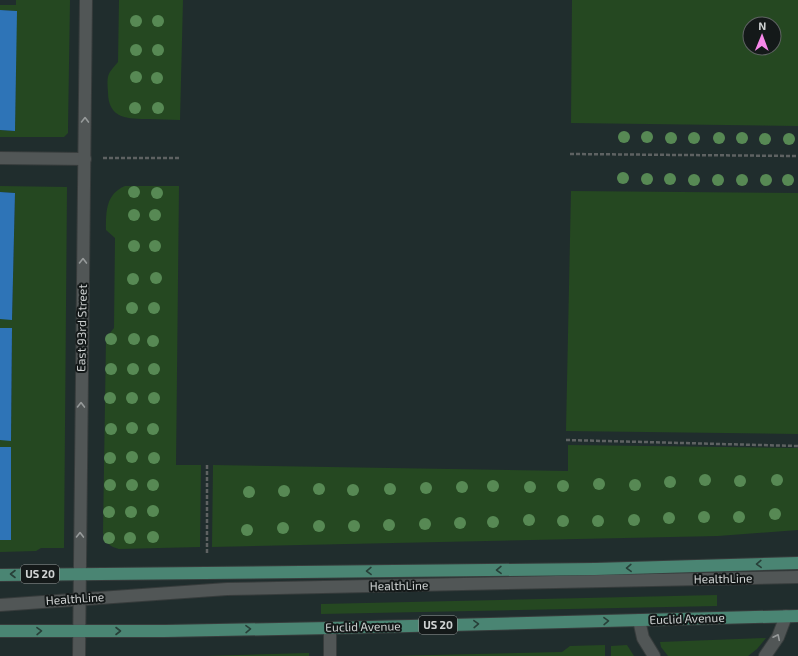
<svg xmlns="http://www.w3.org/2000/svg" width="798" height="656" font-family="'Exo 2',sans-serif">
  <style>
    .built { fill: #202d2d; fill-rule: evenodd }
    .green { fill: #254821; fill-rule: evenodd }
    .water { fill: #2e74b7 }
    .lines { fill: none; stroke-linecap: round; stroke-linejoin: round }
    .lane-casing { stroke: #373c3c; stroke-width: 14 }
    .street-casing { stroke: #373c3c; stroke-width: 14 }
    .primary-casing { stroke: #373c3c; stroke-width: 14 }
    .path { stroke: #5e6262; stroke-width: 2.5; stroke-dasharray: 4 2; stroke-linecap: butt }
    .lane { stroke: #515656; stroke-width: 12 }
    .street { stroke: #515656; stroke-width: 12 }
    .primary { stroke: #4a8573; stroke-width: 12 }
    .tree { fill: #578954 }
    .oneway { stroke: #969a9a }
    .oneway2 { stroke: #273f38 }
    .labels { text-anchor: middle; stroke-width: 4; stroke-linejoin: round; paint-order: stroke }
    .shield { fill: #141919; stroke: #979a9a; stroke-width: 1 }
    .shield-label { font-size: 11px; font-weight: bold; fill: #cfd2d2 }
    .street-label { font-size: 12px; fill: #cfd2d2; stroke: #141919 }
  </style>
  <rect width="100%" height="100%" fill="#1d2222"/>
  <!-- built -->
  <path class="built" d="M0 0H798V656H0ZM750 24H774V48H750Z"/>
  <!-- green -->
  <g class="green">
    <path d="M16 0H70L68 128V133L64 137H0V130L15 131 16 11 0 10V5H16Z"/>
    <path d="M119 0H183L180 120C170 120 160 119 149 119 128 119 108 119 108 92 107 74 107 75 118 62Z"/>
    <path d="M572 0H798V126L571 123ZM750 24H774V48H750Z"/>
    <path d="M0 186 67 187 64 548H41L36 551 0 552V540H11V447H0V440H11L12 328H0V319H12L15 193 0 192Z"/>
    <path d="M125 186H179L176 465H201L200 547 119 549C110 547 105 542 103 533L106 338 114 328 115 238 106 230C106 211 106 194 125 186Z"/>
    <path d="M571 191 798 193V434L566 431Z"/>
    <path d="M568 445 798 448V530L718 536 212 547 213 465 568 471Z"/>
    <path d="M717 595V606L321 614V604Z"/>
    <path d="M766 638 757 649 748 656H668L661 647 660 642Z"/>
    <path d="M605 645V656H386L562 652 570 646Z"/>
    <path d="M627 645 634 656H611V646Z"/>
    <path d="M309 653V656H204Z"/>
  </g>
  <!-- water -->
  <g class="water">
    <path d="M0 10 17 11 15 131 0 130Z"/>
    <path d="M0 192 15 193 12 320 0 319Z"/>
    <path d="M0 328H12L11 441 0 440Z"/>
    <rect x="0" y="447" width="11" height="93"/>
  </g>
  <g class="lines">
    <defs>
      <g id="lane">
        <path d="M0 158 85 159"/>
        <path d="M0 605 227 589 798 577"/>
        <path d="M639 620 643 638 654 656"/>
        <path d="M765 656 778 637 786 616"/>
      </g>
      <g id="street">
        <path d="M79 656 86 0"/>
        <path d="M330 656V628"/>
      </g>
      <g id="primary">
        <path d="M0 575 595 569 798 563"/>
        <path d="M0 631H165L330 628 798 616"/>
      </g>
    </defs>
    <!-- lane casing -->
    <use href="#lane" class="lane-casing"/>
    <!-- street casing -->
    <use href="#street" class="street-casing"/>
    <!-- primary casing -->
    <use href="#primary" class="primary-casing"/>
    <!-- path -->
    <g class="path">
      <path d="M570 154 798 156"/>
      <path d="M103 158H179"/>
      <path d="M566 440 798 446"/>
      <path d="M207 553V464"/>
    </g>
    <!-- lane -->
    <use href="#lane" class="lane"/>
    <!-- street -->
    <use href="#street" class="street"/>
    <!-- primary -->
    <use href="#primary" class="primary"/>
  </g>
  <!-- trees -->
  <g class="tree">
    <circle cx="136" cy="21" r="6"/>
    <circle cx="158" cy="21" r="6"/>
    <circle cx="136" cy="50" r="6"/>
    <circle cx="158" cy="50" r="6"/>
    <circle cx="136" cy="77" r="6"/>
    <circle cx="157" cy="78" r="6"/>
    <circle cx="135" cy="108" r="6"/>
    <circle cx="158" cy="108" r="6"/>
    <circle cx="624" cy="137" r="6"/>
    <circle cx="647" cy="137" r="6"/>
    <circle cx="671" cy="138" r="6"/>
    <circle cx="694" cy="138" r="6"/>
    <circle cx="719" cy="138" r="6"/>
    <circle cx="742" cy="138" r="6"/>
    <circle cx="765" cy="139" r="6"/>
    <circle cx="789" cy="139" r="6"/>
    <circle cx="623" cy="178" r="6"/>
    <circle cx="647" cy="179" r="6"/>
    <circle cx="670" cy="179" r="6"/>
    <circle cx="694" cy="180" r="6"/>
    <circle cx="718" cy="180" r="6"/>
    <circle cx="742" cy="180" r="6"/>
    <circle cx="766" cy="180" r="6"/>
    <circle cx="788" cy="180" r="6"/>
    <circle cx="134" cy="192" r="6"/>
    <circle cx="157" cy="193" r="6"/>
    <circle cx="134" cy="215" r="6"/>
    <circle cx="155" cy="215" r="6"/>
    <circle cx="134" cy="246" r="6"/>
    <circle cx="155" cy="246" r="6"/>
    <circle cx="156" cy="278" r="6"/>
    <circle cx="133" cy="279" r="6"/>
    <circle cx="132" cy="308" r="6"/>
    <circle cx="154" cy="308" r="6"/>
    <circle cx="111" cy="339" r="6"/>
    <circle cx="134" cy="339" r="6"/>
    <circle cx="153" cy="341" r="6"/>
    <circle cx="111" cy="369" r="6"/>
    <circle cx="133" cy="369" r="6"/>
    <circle cx="154" cy="369" r="6"/>
    <circle cx="110" cy="398" r="6"/>
    <circle cx="132" cy="398" r="6"/>
    <circle cx="154" cy="398" r="6"/>
    <circle cx="132" cy="428" r="6"/>
    <circle cx="111" cy="429" r="6"/>
    <circle cx="153" cy="429" r="6"/>
    <circle cx="132" cy="457" r="6"/>
    <circle cx="110" cy="458" r="6"/>
    <circle cx="154" cy="458" r="6"/>
    <circle cx="705" cy="480" r="6"/>
    <circle cx="777" cy="480" r="6"/>
    <circle cx="740" cy="481" r="6"/>
    <circle cx="670" cy="482" r="6"/>
    <circle cx="599" cy="484" r="6"/>
    <circle cx="110" cy="485" r="6"/>
    <circle cx="132" cy="485" r="6"/>
    <circle cx="153" cy="485" r="6"/>
    <circle cx="635" cy="485" r="6"/>
    <circle cx="493" cy="486" r="6"/>
    <circle cx="563" cy="486" r="6"/>
    <circle cx="462" cy="487" r="6"/>
    <circle cx="530" cy="487" r="6"/>
    <circle cx="426" cy="488" r="6"/>
    <circle cx="319" cy="489" r="6"/>
    <circle cx="390" cy="489" r="6"/>
    <circle cx="353" cy="490" r="6"/>
    <circle cx="284" cy="491" r="6"/>
    <circle cx="249" cy="492" r="6"/>
    <circle cx="153" cy="511" r="6"/>
    <circle cx="109" cy="512" r="6"/>
    <circle cx="131" cy="512" r="6"/>
    <circle cx="775" cy="514" r="6"/>
    <circle cx="704" cy="517" r="6"/>
    <circle cx="739" cy="517" r="6"/>
    <circle cx="669" cy="518" r="6"/>
    <circle cx="529" cy="520" r="6"/>
    <circle cx="634" cy="520" r="6"/>
    <circle cx="563" cy="521" r="6"/>
    <circle cx="598" cy="521" r="6"/>
    <circle cx="493" cy="522" r="6"/>
    <circle cx="460" cy="523" r="6"/>
    <circle cx="425" cy="524" r="6"/>
    <circle cx="389" cy="525" r="6"/>
    <circle cx="319" cy="526" r="6"/>
    <circle cx="354" cy="526" r="6"/>
    <circle cx="283" cy="528" r="6"/>
    <circle cx="247" cy="530" r="6"/>
    <circle cx="153" cy="537" r="6"/>
    <circle cx="109" cy="538" r="6"/>
    <circle cx="130" cy="538" r="6"/>
  </g>
  <!-- one-way arrows -->
  <defs><path id="oneway-chevron" d="M-2-3.5L2.5 0L-2 3.5" fill="none" stroke-width="1.6" stroke-linecap="round" stroke-linejoin="round"/></defs>
  <g class="oneway">
    <use href="#oneway-chevron" transform="translate(85 120) rotate(-89)"/>
    <use href="#oneway-chevron" transform="translate(83 261) rotate(-89)"/>
    <use href="#oneway-chevron" transform="translate(81 405) rotate(-89)"/>
    <use href="#oneway-chevron" transform="translate(80 535) rotate(-89)"/>
    <use href="#oneway-chevron" transform="translate(777 637) rotate(-64)"/>
  </g>
  <g class="oneway2">
    <use href="#oneway-chevron" transform="translate(759 564) rotate(178)"/>
    <use href="#oneway-chevron" transform="translate(629 568) rotate(178)"/>
    <use href="#oneway-chevron" transform="translate(499 570) rotate(179)"/>
    <use href="#oneway-chevron" transform="translate(369 571) rotate(179)"/>
    <use href="#oneway-chevron" transform="translate(13 574) rotate(180)"/>
    <use href="#oneway-chevron" transform="translate(606 621) rotate(-1)"/>
    <use href="#oneway-chevron" transform="translate(476 624) rotate(-2)"/>
    <use href="#oneway-chevron" transform="translate(248 629) rotate(-1)"/>
    <use href="#oneway-chevron" transform="translate(39 631) rotate(-1)"/>
    <use href="#oneway-chevron" transform="translate(118 631)"/>
  </g>
  <g class="labels">
    <!-- shield labels -->
    <g class="shield">
      <rect x="21" y="565" width="38" height="18" rx="3"/>
      <rect x="419" y="616" width="38" height="18" rx="3"/>
    </g>
    <g class="shield-label">
      <text x="40" y="578">US 20</text>
      <text x="438" y="629">US 20</text>
    </g>
    <!-- street labels -->
    <g class="street-label">
      <text transform="translate(82 328) rotate(-89)" y="4">East 93rd Street</text>
      <text transform="translate(723 579) rotate(-1)" y="4">HealthLine</text>
      <text transform="translate(399 586) rotate(-1)" y="4">HealthLine</text>
      <text transform="translate(75 599) rotate(-4)" y="4">HealthLine</text>
      <text transform="translate(687 619) rotate(-2)" y="4">Euclid Avenue</text>
      <text transform="translate(363 627) rotate(-1)" y="4">Euclid Avenue</text>
    </g>
  </g>
  <!-- north arrow -->
  <g transform="translate(762 36) rotate(1)"><circle r="19" fill="#141919" stroke="#5f6363"/>
  <path d="M0-3L7 15L0 10L-7 15Z" fill="#f888ea"/>
  <text y="-6" font-size="11" font-weight="bold" text-anchor="middle" fill="#cfd2d2">N</text>
  </g>
</svg>
